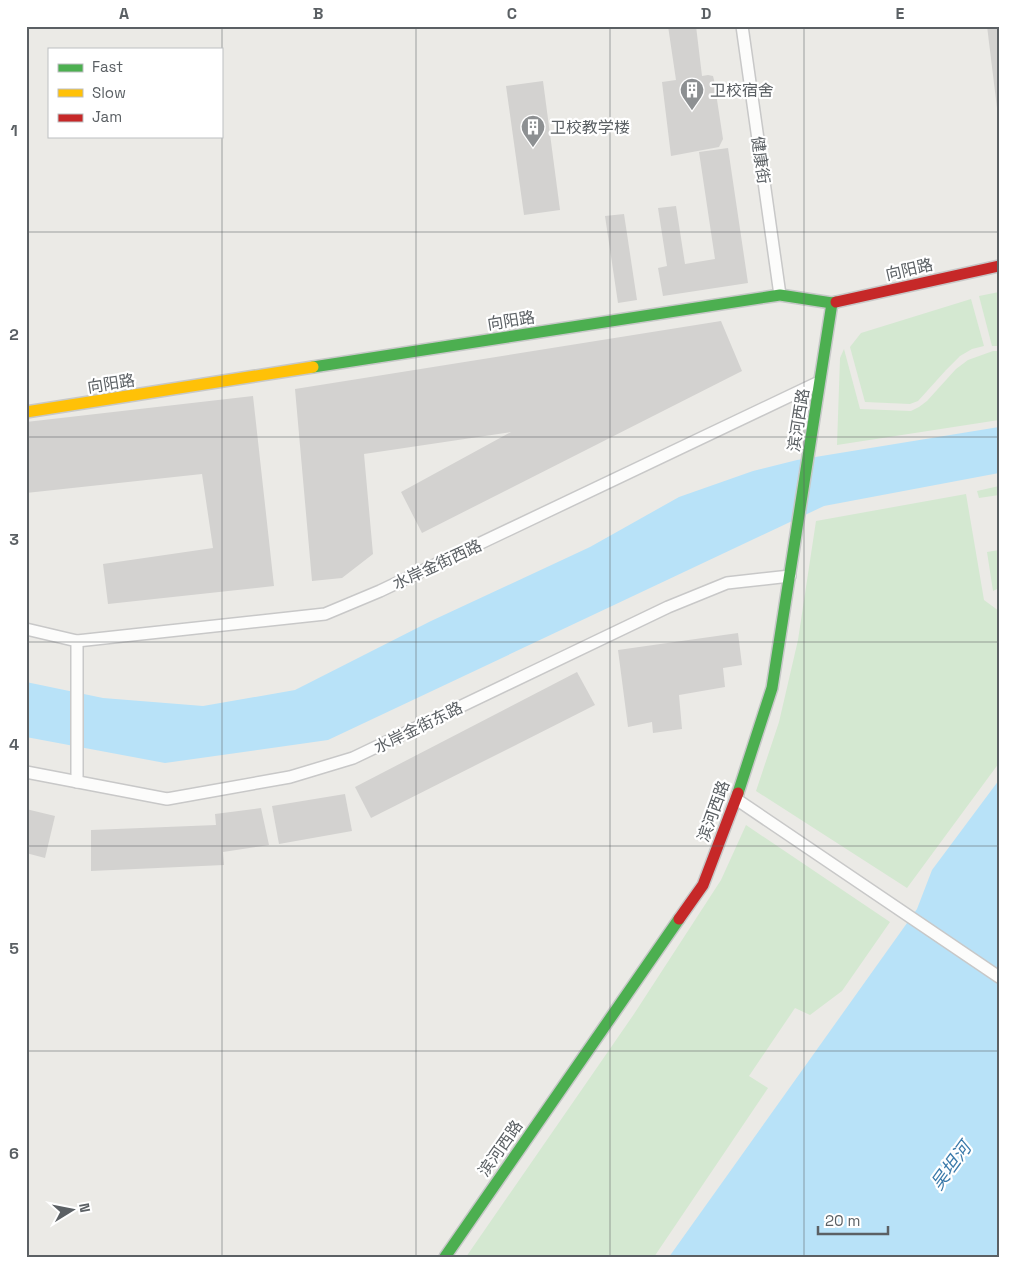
<svg xmlns="http://www.w3.org/2000/svg" width="1025" height="1283" font-family="'Space Grotesk','Noto Sans SC',sans-serif">
  <style>
    .green { fill: #d4e8d1 }
    .water { fill: #b8e2f8 }
    .building { fill: #d3d2d0 }
    .lines { fill: none; stroke-linecap: round; stroke-linejoin: round }
    .lane-casing { stroke: #c8c8c8; stroke-width: 14 }
    .fast-casing { stroke: #c7c8c8; stroke-width: 14 }
    .slow-casing { stroke: #c7c8c8; stroke-width: 14 }
    .jam-casing { stroke: #c7c8c8; stroke-width: 14 }
    .lane { stroke: #fcfcfb; stroke-width: 11 }
    .fast { stroke: #4caf50; stroke-width: 11 }
    .slow { stroke: #ffc107; stroke-width: 11 }
    .jam { stroke: #c62828; stroke-width: 11 }
    .grid { fill: none; stroke: #5b6064; stroke-width: 1; stroke-opacity: 0.55 }
    .labels { text-anchor: middle; stroke-width: 4.5; stroke-linejoin: round; paint-order: stroke }
    .poi-label { font-size: 16px; fill: #5b6064; stroke: #fff; text-anchor: start }
    .street-label { font-size: 16px; fill: #5b6064; stroke: #fff }
    .water-label { font-size: 18px; font-style: italic; fill: #3b7aaa; stroke: #fff }
    .neatline { fill: none; stroke: #5b6064; stroke-width: 2 }
    .grid-label { font-size: 16px; text-anchor: middle; font-weight: bold; fill: #5b6064 }
  </style>
  <rect width="100%" height="100%" fill="#ebeae6"/>
  <!-- green -->
  <g class="green">
    <path d="M999 292V346H992L979 296Z"/>
    <path d="M971 299 984 346 972 349 960 356 946 370 918 401 910 404 865 402 850 347 861 333Z"/>
    <path d="M844 349 860 409 911 411 919 407 927 401 956 369 968 360 993 351H999V420L837 445 840 358Z"/>
    <path d="M999 486V495L979 498 977 491Z"/>
    <path d="M966 494 984 600 999 611V763L907 888 756 791 779 722 798 640 816 521Z"/>
    <path d="M999 550V588L993 591 987 552Z"/>
    <path d="M746 825 890 922 842 991 810 1015 795 1008 749 1076 768 1088 654 1257H466L634 1014 721 880Z"/>
  </g>
  <!-- water -->
  <g class="water">
    <path d="M999 427V473L824 506 328 740 165 763 26 737V682L103 698 203 706 295 690 431 621 590 547 679 497 753 471 797 460Z"/>
    <path d="M999 780V1253L996 1257H669L917 909 932 870Z"/>
  </g>
  <!-- building -->
  <g class="building">
    <path d="M668 26H696L702 76 708 75 713 76 714 80 723 139 719 147 671 156 662 82 676 80Z"/>
    <path d="M987 26H999V116H998Z"/>
    <path d="M543 81 560 210 524 215 506 86Z"/>
    <path d="M728 148 748 283 663 296 658 268 667 266 658 208 676 206 685 264 715 259 699 152Z"/>
    <path d="M624 214 637 300 618 303 605 216Z"/>
    <path d="M721 321 742 371 422 533 401 492 511 432 364 454 373 554 342 578 312 581 295 389Z"/>
    <path d="M253 396 274 586 108 604 103 564 213 548 202 474 26 493V422Z"/>
    <path d="M738 633 742 665 723 668 725 687 679 695 682 729 653 733 652 722 628 727 618 650Z"/>
    <path d="M577 672 595 705 371 818 355 787Z"/>
    <path d="M345 794 352 831 279 844 272 806Z"/>
    <path d="M261 808 269 845 223 852 224 865 91 871V830L216 825 215 814Z"/>
    <path d="M26 809 55 816 45 858 26 853Z"/>
  </g>
  <g class="lines">
    <defs>
      <g id="lane">
        <path d="M742 26 780 295"/>
        <path d="M26 629 77 641 325 614 380 591 819 382"/>
        <path d="M77 641V782"/>
        <path d="M26 772 167 799 290 777 353 758 668 607 727 583 790 576"/>
        <path d="M736 799 999 977"/>
      </g>
      <g id="fast">
        <path d="M313 367 780 295 832 303 836 302"/>
        <path d="M738 793 772 688 832 303"/>
        <path d="M445 1257 679 919"/>
      </g>
      <path id="slow" d="M26 412 313 367"/>
      <g id="jam">
        <path d="M836 302 999 266"/>
        <path d="M679 919 703 885 738 793"/>
      </g>
    </defs>
    <!-- lane casing -->
    <use href="#lane" class="lane-casing"/>
    <!-- fast casing -->
    <use href="#fast" class="fast-casing"/>
    <!-- slow casing -->
    <use href="#slow" class="slow-casing"/>
    <!-- jam casing -->
    <use href="#jam" class="jam-casing"/>
    <!-- lane -->
    <use href="#lane" class="lane"/>
    <!-- fast -->
    <use href="#fast" class="fast"/>
    <!-- slow -->
    <use href="#slow" class="slow"/>
    <!-- jam -->
    <use href="#jam" class="jam"/>
  </g>
  <!-- grid -->
  <path class="grid" d="M222 26V1257M416 26V1257M610 26V1257M804 26V1257M26 232H999M26 437H999M26 642H999M26 846H999M26 1051H999"/>
  <!-- icons -->
  <defs>
    <symbol id="building-pin" viewBox="-11 -11 22 30"><path d="M0 17L-7.5 6A9.5 9.5 0 1 1 7.5 6Z" fill="#8d9092" stroke="#fff"/><path d="M-4-6H4V6H1V3H-1V6H-4ZM-2.5-4.3h1.7v1.8h-1.7ZM.8-4.3h1.7v1.8H.8ZM-2.5-1h1.7V.8h-1.7ZM.8-1h1.7V.8H.8Z" fill="#fff"/></symbol>
  </defs>
  <g fill-rule="evenodd">
    <use href="#building-pin" x="678" y="76" width="28" height="38"/>
    <use href="#building-pin" x="519" y="113" width="28" height="38"/>
  </g>
  <g class="labels">
    <!-- poi labels -->
    <g class="poi-label">
      <text x="710" y="96">卫校宿舍</text>
      <text x="550" y="133">卫校教学楼</text>
    </g>
    <!-- street labels -->
    <g class="street-label">
      <text transform="translate(761 160) rotate(82)" y="6">健康街</text>
      <text transform="translate(909 269) rotate(-13)" y="6">向阳路</text>
      <text transform="translate(511 320) rotate(-9)" y="6">向阳路</text>
      <text transform="translate(111 383) rotate(-9)" y="6">向阳路</text>
      <text transform="translate(798 420) rotate(-81)" y="6">滨河西路</text>
      <text transform="translate(437 564) rotate(-25)" y="6">水岸金街西路</text>
      <text transform="translate(418 727) rotate(-26)" y="6">水岸金街东路</text>
      <text transform="translate(713 811) rotate(-70)" y="6">滨河西路</text>
      <text transform="translate(500 1148) rotate(-55)" y="6">滨河西路</text>
    </g>
    <!-- water labels -->
    <g class="water-label">
      <text transform="translate(951 1166) rotate(-54)" y="6">吴坦河</text>
    </g>
  </g>
  <!-- border -->
  <rect width="1025" height="1283" fill="none" stroke="#ffffff" stroke-width="55"/>
  <!-- legend -->
  <rect x="48" y="48" width="175" height="90" fill="#ffffff" stroke="#bdbfc1"/>
  <rect x="58" y="64" width="25" height="8" fill="#4caf50" stroke="#bdbfc1"/>
  <text x="92" y="72" font-size="15" fill="#5b6064">Fast</text>
  <rect x="58" y="89" width="25" height="8" fill="#ffc107" stroke="#bdbfc1"/>
  <text x="92" y="98" font-size="15" fill="#5b6064">Slow</text>
  <rect x="58" y="114" width="25" height="8" fill="#c62828" stroke="#bdbfc1"/>
  <text x="92" y="122" font-size="15" fill="#5b6064">Jam</text>
  <!-- north arrow -->
  <g transform="translate(72 1210) rotate(80)" stroke="#ffffff" stroke-width="4" paint-order="stroke">
  <path d="M0-4L9 19L0 12L-9 19Z" fill="#5b6064"/>
  <text y="-8" font-size="14" font-weight="bold" text-anchor="middle" fill="#5b6064">N</text>
  </g>
  <!-- scale -->
  <path d="M818 1226v8h70v-8" fill="none" stroke="#5b6064" stroke-width="2.5"/>
  <text x="825" y="1226" font-size="15" fill="#5b6064" stroke="#ffffff" stroke-width="4" paint-order="stroke">20 m</text>
  <rect x="28" y="28" width="970" height="1228" class="neatline"/>
  <g class="grid-label">
    <text x="124" y="19">A</text>
    <text x="318" y="19">B</text>
    <text x="512" y="19">C</text>
    <text x="706" y="19">D</text>
    <text x="900" y="19">E</text>
    <text x="14" y="136">1</text>
    <text x="14" y="340">2</text>
    <text x="14" y="545">3</text>
    <text x="14" y="750">4</text>
    <text x="14" y="954">5</text>
    <text x="14" y="1159">6</text>
  </g>
</svg>
